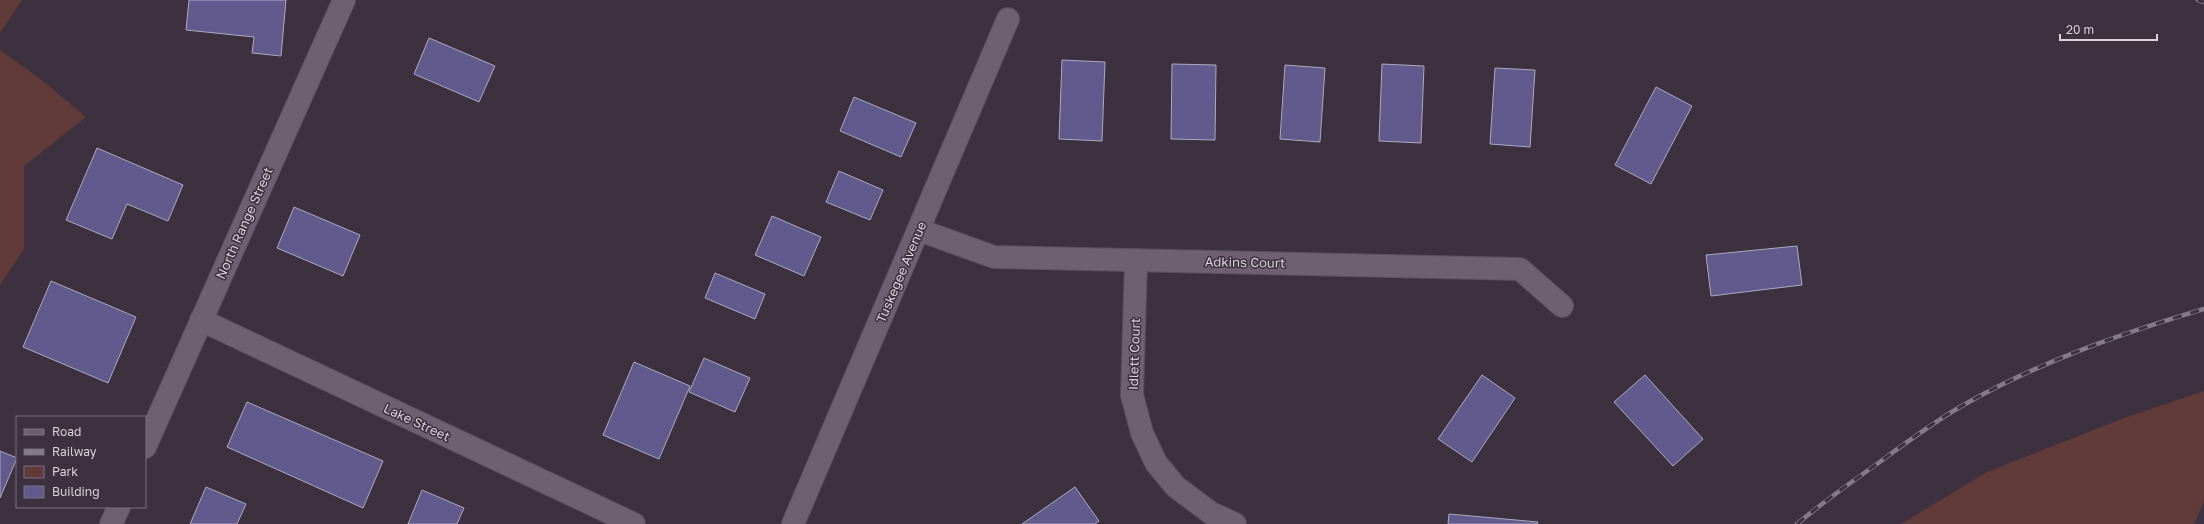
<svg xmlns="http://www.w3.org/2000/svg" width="2204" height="524" font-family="'Golos Text',sans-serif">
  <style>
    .green { fill: #613b3a }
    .building { fill: #625a8c; stroke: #acaac1 }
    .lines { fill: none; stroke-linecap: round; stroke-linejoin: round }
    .minor-casing { stroke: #5a4f5d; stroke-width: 24 }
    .minor { stroke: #6e5f71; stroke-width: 22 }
    .rail-casing { stroke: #857a87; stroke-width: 4.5 }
    .rail { stroke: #3d303f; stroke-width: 3; stroke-dasharray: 9; stroke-linecap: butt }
    .labels { text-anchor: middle; stroke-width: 3; stroke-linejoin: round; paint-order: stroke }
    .street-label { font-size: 13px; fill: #dbd2dc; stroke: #3d303f }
  </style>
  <rect width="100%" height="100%" fill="#3d303f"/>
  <!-- green -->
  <g class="green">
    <path d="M0 0H22L0 33Z"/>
    <path d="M0 50 43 81 86 117 24 166V249L0 285Z"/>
    <path d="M2204 391V501L2194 524H1901L1987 472 2124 418Z"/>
  </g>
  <!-- building -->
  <g class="building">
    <path d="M189 0H286L281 56 252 53 254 37 186 30Z"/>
    <path d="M429 38 495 66 479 102 414 74Z"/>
    <path d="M1062 60 1105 62 1102 141 1059 139Z"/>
    <path d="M1172 64 1216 65 1215 140 1171 139Z"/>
    <path d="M1382 64 1424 66 1421 143 1379 141Z"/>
    <path d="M1285 65 1325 68 1320 142 1280 139Z"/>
    <path d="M1495 68 1535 70 1530 147 1490 144Z"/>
    <path d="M1656 87 1692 106 1651 184 1615 165Z"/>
    <path d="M854 97 916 123 901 157 840 131Z"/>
    <path d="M97 148 183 185 168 221 127 204 112 239 66 220Z"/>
    <path d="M839 171 883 190 870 220 826 202Z"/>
    <path d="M294 207 360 235 343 276 277 248Z"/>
    <path d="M772 216 821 237 804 276 755 255Z"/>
    <path d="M1797 246 1802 285 1711 296 1706 255Z"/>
    <path d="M715 273 765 294 755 319 705 298Z"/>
    <path d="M51 281 136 317 108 383 23 347Z"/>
    <path d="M704 358 750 378 735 412 689 392Z"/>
    <path d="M634 362 690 386 659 459 603 435Z"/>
    <path d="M1482 375 1515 398 1472 462 1438 439Z"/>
    <path d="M1645 375 1703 439 1673 466 1614 402Z"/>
    <path d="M247 402 383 461 363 508 227 447Z"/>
    <path d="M0 451 17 458 0 498Z"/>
    <path d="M206 487 246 504 237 524H190Z"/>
    <path d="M1075 487 1099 521 1095 524H1022Z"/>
    <path d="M422 490 464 508 457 524H408Z"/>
    <path d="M1449 514 1538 522 1537 524H1448Z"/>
  </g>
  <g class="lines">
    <defs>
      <g id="minor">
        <path d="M919 230 994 257 1520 269 1562 306"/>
        <path d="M1136 260 1132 395 1142 433 1156 463 1176 487 1211 513 1235 524"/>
        <path d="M201 320 634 524"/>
        <path d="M145 447 344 0"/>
        <path d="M111 524 119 507"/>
        <path d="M793 524 1008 19"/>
      </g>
    </defs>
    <!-- minor casing -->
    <use href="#minor" class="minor-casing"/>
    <!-- minor -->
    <use href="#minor" class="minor"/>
    <defs>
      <g id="rail">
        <path d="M2198 0 2204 2"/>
        <path d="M1797 524C1823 502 1850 483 1877 464 1904 444 1931 424 1960 407 2036 363 2120 334 2204 309"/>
      </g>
    </defs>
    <!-- rail casing -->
    <use href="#rail" class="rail-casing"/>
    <!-- rail -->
    <use href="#rail" class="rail"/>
  </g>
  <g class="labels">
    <!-- street labels -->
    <g class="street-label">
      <text transform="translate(244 223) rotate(-66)" y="5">North Range Street</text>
      <text transform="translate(1245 262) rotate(1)" y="5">Adkins Court</text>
      <text transform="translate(901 272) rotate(-67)" y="5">Tuskegee Avenue</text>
      <text transform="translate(1134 354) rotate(-88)" y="5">Idlett Court</text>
      <text transform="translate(417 422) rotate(25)" y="5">Lake Street</text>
    </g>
  </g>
  <!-- legend -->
  <rect x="16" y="416" width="130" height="92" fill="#3d303f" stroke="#7c717e"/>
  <rect x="24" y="429" width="20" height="6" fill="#6e5f71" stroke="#7c717e"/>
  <text x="52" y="436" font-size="12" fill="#dbd2dc">Road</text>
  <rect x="24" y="449" width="20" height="6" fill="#857a87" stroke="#7c717e"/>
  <text x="52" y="456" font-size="12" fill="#dbd2dc">Railway</text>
  <rect x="24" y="466" width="20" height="12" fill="#613b3a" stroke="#7c717e"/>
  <text x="52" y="476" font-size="12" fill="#dbd2dc">Park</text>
  <rect x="24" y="486" width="20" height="12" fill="#625a8c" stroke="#7c717e"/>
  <text x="52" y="496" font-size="12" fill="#dbd2dc">Building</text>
  <!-- scale -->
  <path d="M2060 34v6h97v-6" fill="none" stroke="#dbd2dc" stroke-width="2"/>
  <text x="2066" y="34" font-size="12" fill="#dbd2dc" stroke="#3d303f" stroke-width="3" paint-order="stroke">20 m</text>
</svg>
